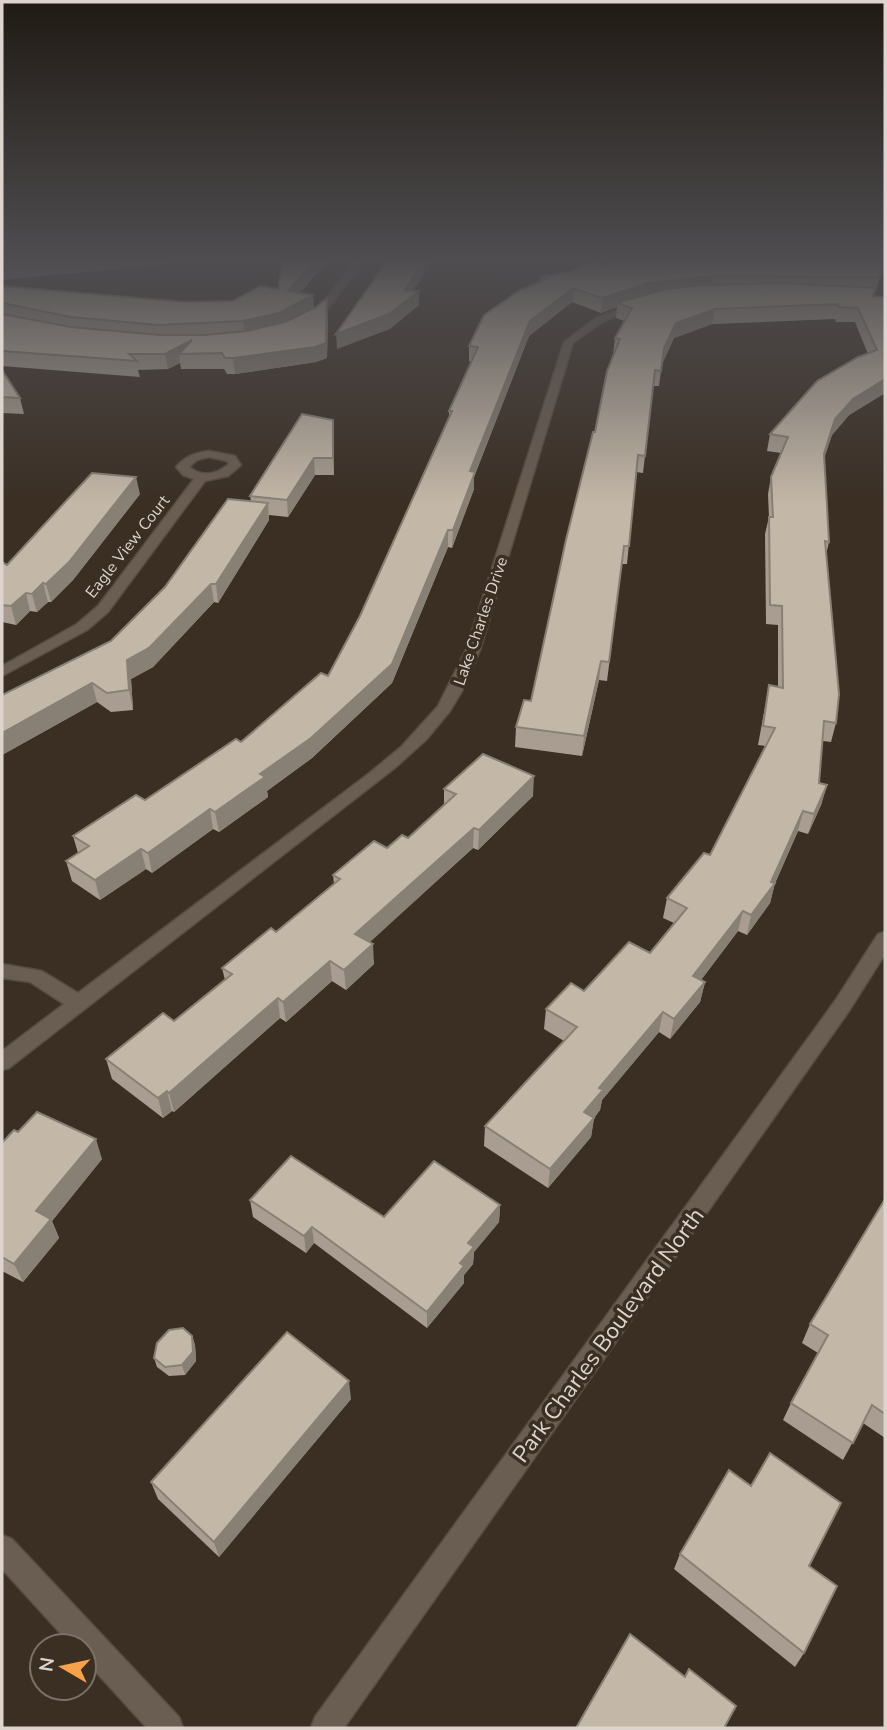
<svg xmlns="http://www.w3.org/2000/svg" width="887" height="1730" font-family="'Nunito Sans',sans-serif">
  <style>
    .lines { fill: none; stroke-linecap: round; stroke-linejoin: round }
    .street-casing { stroke: #564c42; stroke-width: 3 }
    .street { fill: #6a5d51; fill-rule: evenodd }
    .wall { fill: #a89d90 }
    .shaded-wall { fill: #888075 }
    .building { fill: #c3b7a7; stroke: #888075; stroke-width: 2 }
    .labels { text-anchor: middle; stroke-width: 7; stroke-linejoin: round; paint-order: stroke }
    .far-street-label { font-size: 16px; fill: #dcd4cd; stroke: #3b2f24 }
    .near-street-label { font-size: 23px; fill: #dcd4cd; stroke: #3b2f24 }
  </style>
  <rect width="100%" height="100%" fill="#3b2f24"/>
  <g class="lines">
    <defs>
      <g id="street">
        <path d="M355 261H363L330 306 312 321H306V317L324 302Z"/>
        <path d="M636 303 643 305 602 322 573 343 480 650 462 691 450 711 426 740 396 767 9 1068 2 1070V1051L64 1004 30 982 2 978V964L42 971 78 993 367 775 401 747 438 706 466 650 564 342 596 318Z"/>
        <path d="M209 451 235 456 241 465 228 476 205 481 108 612 87 630 2 676V666L77 624 98 606 194 479 183 475 176 467C186 456 194 453 209 451ZM209 457 227 461 229 464C216 475 202 477 189 467L197 460Z"/>
        <path d="M885 932V954L849 1011 344 1728H311L315 1717 835 1001 878 934Z"/>
        <path d="M2 1535 12 1539 179 1717 183 1728H147L84 1659V1646H72L2 1569Z"/>
      </g>
    </defs>
    <!-- street casing -->
    <use href="#street" class="street-casing"/>
    <!-- street -->
    <use href="#street" class="street"/>
  </g>
  <!-- wall -->
  <g class="wall">
    <path d="M327 261 300 293 313 295 314 308 327 298 328 313 327 358 316 362 235 374H227L224 369H181L180 363 168 369 138 370 140 377 2 366V286L185 302 233 301 278 289Z"/>
    <path d="M674 261H885L874 296 885 297V393L849 415 832 435 824 458 829 542 826 555 836 723 831 742 823 741 819 783 827 785 821 805 808 834 798 831 775 883 770 903 747 935 738 931 701 980 705 982 700 1002 670 1039 659 1032 602 1100 600 1110 594 1118 591 1137 548 1188 484 1146 485 1126 564 1041 544 1029 546 1009 584 991 650 953 674 923 663 918 667 898 710 855 765 746 758 745 769 685 778 687V625L766 624 765 534 769 517 768 494 771 477 781 453 767 451 770 434 868 354 855 322H836L835 319 712 324 674 338 662 364 659 386H653L643 473 636 472 627 564H622L607 681 599 680 582 756 515 747 516 727 531 701 595 432 613 354 615 338 624 321 616 318 617 307 601 313 572 302 529 336 474 477V489L452 548 448 547 392 683 312 758 267 791 268 797 219 832 213 829 152 873 146 869 100 900 72 881 66 861 78 853 73 836 145 800 241 742 328 676 360 616 449 418V411L471 362 469 361V346L539 282 540 277 600 266Z"/>
    <path d="M2 370 20 398 24 414 2 413Z"/>
    <path d="M334 437V475H315L288 517 269 515V520L218 603 214 602 153 667 131 679 133 710 111 712 97 702 2 755V695L111 641 251 501 250 496Z"/>
    <path d="M140 494 73 580 51 602H48L37 612 30 611 16 625 2 622V562L7 565Z"/>
    <path d="M444 789 533 796 478 850 473 848 369 942 374 964 346 990 332 981 286 1022 280 1018 174 1112 172 1111 163 1118 112 1079 106 1059 174 1021 225 980 222 968 276 932 334 884 333 875 408 838 444 805Z"/>
    <path d="M18 1132 102 1159 52 1221 59 1238 23 1282 2 1271V1143Z"/>
    <path d="M885 1199V1438L863 1423 843 1460 783 1420 791 1403 818 1353 802 1343 810 1324Z"/>
    <path d="M250 1200 384 1217 500 1205 499 1222 474 1252 473 1264 464 1275V1283L427 1328 314 1243 306 1253 253 1217Z"/>
    <path d="M192 1336 195 1345 196 1361 185 1375 169 1376 157 1367 154 1358Z"/>
    <path d="M351 1399 219 1557 158 1499 151 1482Z"/>
    <path d="M751 1486 809 1566 804 1653 795 1667 674 1569 680 1554Z"/>
  </g>
  <!-- shaded-wall -->
  <g class="shaded-wall">
    <path d="M46 261H168L157 265 2 280V265Z"/>
    <path d="M314 261H327L289 305 288 291Z"/>
    <path d="M423 261H432L408 299 419 291V305L390 329 337 349 336 334 405 290Z"/>
    <path d="M712 276 710 290 617 303V307L601 313 602 298 648 283Z"/>
    <path d="M573 288 572 302 529 336 474 477V489L452 548 453 530 470 471 530 321Z"/>
    <path d="M313 295 314 309 280 327 244 336 243 321Z"/>
    <path d="M327 298 328 313 327 358 316 362 235 374 233 358 315 347Z"/>
    <path d="M715 309 712 324 674 338 662 364 659 386 664 348 676 323Z"/>
    <path d="M192 340 179 354 180 363 168 369 165 354Z"/>
    <path d="M885 379V393L849 415 832 435 820 471 824 454 835 419 853 399Z"/>
    <path d="M333 420 334 437V475L333 458Z"/>
    <path d="M314 458 315 475 288 517 287 500Z"/>
    <path d="M136 477 140 494 73 580 51 602 46 584Z"/>
    <path d="M268 503 269 520 218 603 216 584Z"/>
    <path d="M448 530V547L392 683 312 758 267 791 268 797 219 832 215 812 260 774Z"/>
    <path d="M43 583 48 602 37 612 32 594Z"/>
    <path d="M211 584 214 602 153 667 131 679 133 710 129 690 127 660Z"/>
    <path d="M26 593 30 611 16 625 11 606Z"/>
    <path d="M601 661 599 680 582 756 584 736Z"/>
    <path d="M92 683 97 702 2 755V733Z"/>
    <path d="M534 776 533 796 478 850 479 830Z"/>
    <path d="M827 785 821 805 808 834 814 814Z"/>
    <path d="M210 809 213 829 152 873 148 853Z"/>
    <path d="M803 811 798 831 774 886 775 883 770 903 747 935 751 915 771 882Z"/>
    <path d="M474 828 473 848 357 954 355 934Z"/>
    <path d="M141 849 146 869 100 900 95 880Z"/>
    <path d="M743 911 738 931 689 996 693 976Z"/>
    <path d="M373 944 374 964 346 990 344 970Z"/>
    <path d="M330 961 332 981 286 1022 283 1002Z"/>
    <path d="M705 982 700 1002 670 1039 674 1019Z"/>
    <path d="M278 998 280 1018 174 1112 169 1093Z"/>
    <path d="M663 1012 659 1032 602 1100 600 1110 594 1118 591 1137 548 1188 550 1169 599 1088Z"/>
    <path d="M167 1091 172 1111 163 1118 158 1098Z"/>
    <path d="M96 1139 102 1159 52 1221 59 1238 23 1282 14 1264 36 1211Z"/>
    <path d="M500 1205 499 1222 474 1252 473 1264 464 1275V1283L427 1328V1312L460 1263 468 1243Z"/>
    <path d="M312 1227 314 1243 306 1253 304 1236Z"/>
    <path d="M192 1336 195 1345 196 1361 185 1375 182 1365Z"/>
    <path d="M349 1381 351 1399 219 1557 214 1542Z"/>
  </g>
  <!-- building -->
  <g class="building">
    <path d="M2 261H46L2 265Z"/>
    <path d="M283 261H314L288 291 313 295 279 313 243 321 158 325 71 317 2 303V286L185 302 233 301 260 286 278 289Z"/>
    <path d="M387 261H423L405 290 419 291 389 314 336 334Z"/>
    <path d="M596 261H597L600 266 626 261H630L636 264 674 261H884L879 277 712 276 648 283 602 298 573 288 530 321 470 471 475 472 453 530H448L392 664 311 738 260 774 265 777 215 812 210 809 148 853 141 849 95 880 66 861 89 846 73 836 136 795 145 800 236 739 241 742 321 673 328 676 360 616 452 411H449L478 347 469 346 484 315 520 290 547 279 540 277 568 272Z"/>
    <path d="M780 283 876 288 873 296 885 297V379L853 399 835 419 824 454 829 542 825 541 839 694 836 723 824 721 819 783 827 785 814 814 803 811 771 882 775 883 751 915 743 911 693 976 705 982 674 1019 663 1012 599 1088 603 1090 584 1112 594 1118 550 1169 485 1126 577 1027 546 1009 571 983 584 991 629 942 650 953 687 908 667 898 704 853 710 855 775 728 763 726 769 685 783 688 782 606 770 605 769 517H773L771 477 788 437 770 434 817 381 858 357 877 350 858 308 839 307 838 304 715 309 676 323 664 348 661 371 655 370 645 456 638 455 629 546H624L609 662 601 661 584 736 516 727 524 700 531 701 566 540 593 432H595L607 371 620 339 615 338 632 308 617 303 665 289 702 285Z"/>
    <path d="M327 298 326 343 315 347 233 358H225L222 353 179 354 192 340 165 354H129L137 361 2 351V314L71 327 160 335H204L247 331 285 322 316 307Z"/>
    <path d="M2 370 20 398 2 397Z"/>
    <path d="M302 414 333 420V458H314L287 500 250 496Z"/>
    <path d="M92 473 136 477 69 562 46 584 43 583 32 594 26 593 11 606 2 605V562L7 565Z"/>
    <path d="M228 499 268 503 216 584H211L149 648 127 660 129 690 107 693 92 683 2 733V695L111 641 165 587Z"/>
    <path d="M483 754 534 776 479 830 474 828 355 934 373 944 344 970 330 961 283 1002 278 998 169 1093 167 1091 158 1098 106 1059 163 1013 174 1021 232 974 222 968 271 928 276 932 340 879 333 875 374 841 387 848 402 835 408 838 456 794 444 789Z"/>
    <path d="M37 1112 96 1139 36 1211 51 1219 14 1264 2 1257V1143L14 1130 18 1132Z"/>
    <path d="M291 1156 384 1217 434 1161 500 1205 468 1243 474 1247 460 1263 464 1266 427 1312 312 1227 304 1236 250 1200Z"/>
    <path d="M885 1199V1414L872 1405 853 1443 791 1403 828 1335 810 1324Z"/>
    <path d="M183 1328 192 1336 193 1352 182 1365 165 1367 154 1358 157 1343 169 1330Z"/>
    <path d="M287 1332 349 1381 214 1542 151 1482Z"/>
    <path d="M770 1453 841 1503 809 1566 837 1586 804 1653 680 1554 729 1470 751 1486Z"/>
    <path d="M630 1634 685 1677 689 1669 736 1706 724 1728H576Z"/>
  </g>
  <!-- sky -->
  <linearGradient id="sky" x2="0" y2="1"><stop stop-color="#201a14"/><stop offset="0.52" stop-color="#4f4d50"/><stop offset="1" stop-color="#4f4d50" stop-opacity="0"/></linearGradient>
  <rect width="887" height="503" fill="url(#sky)"/>
  <g class="labels">
    <!-- far-street labels -->
    <g class="far-street-label">
      <text transform="translate(127 546) rotate(-52)" y="6">Eagle View Court</text>
      <text transform="translate(480 621) rotate(-71)" y="6">Lake Charles Drive</text>
    </g>
    <!-- near-street labels -->
    <g class="near-street-label">
      <text transform="translate(608 1335) rotate(-54)" y="8">Park Charles Boulevard North</text>
    </g>
  </g>
  <!-- border -->
  <rect width="887" height="1730" fill="none" stroke="#dcd4cd" stroke-width="7"/>
  <!-- north arrow -->
  <g transform="translate(63 1667) rotate(279)"><circle r="33" fill="#3b2f24" stroke="#7b7168" stroke-width="2"/>
  <path d="M0-5L12 26L0 18L-12 26Z" fill="#f7a149"/>
  <text y="-10" font-size="19" font-weight="bold" text-anchor="middle" fill="#dcd4cd">N</text>
  </g>
</svg>
